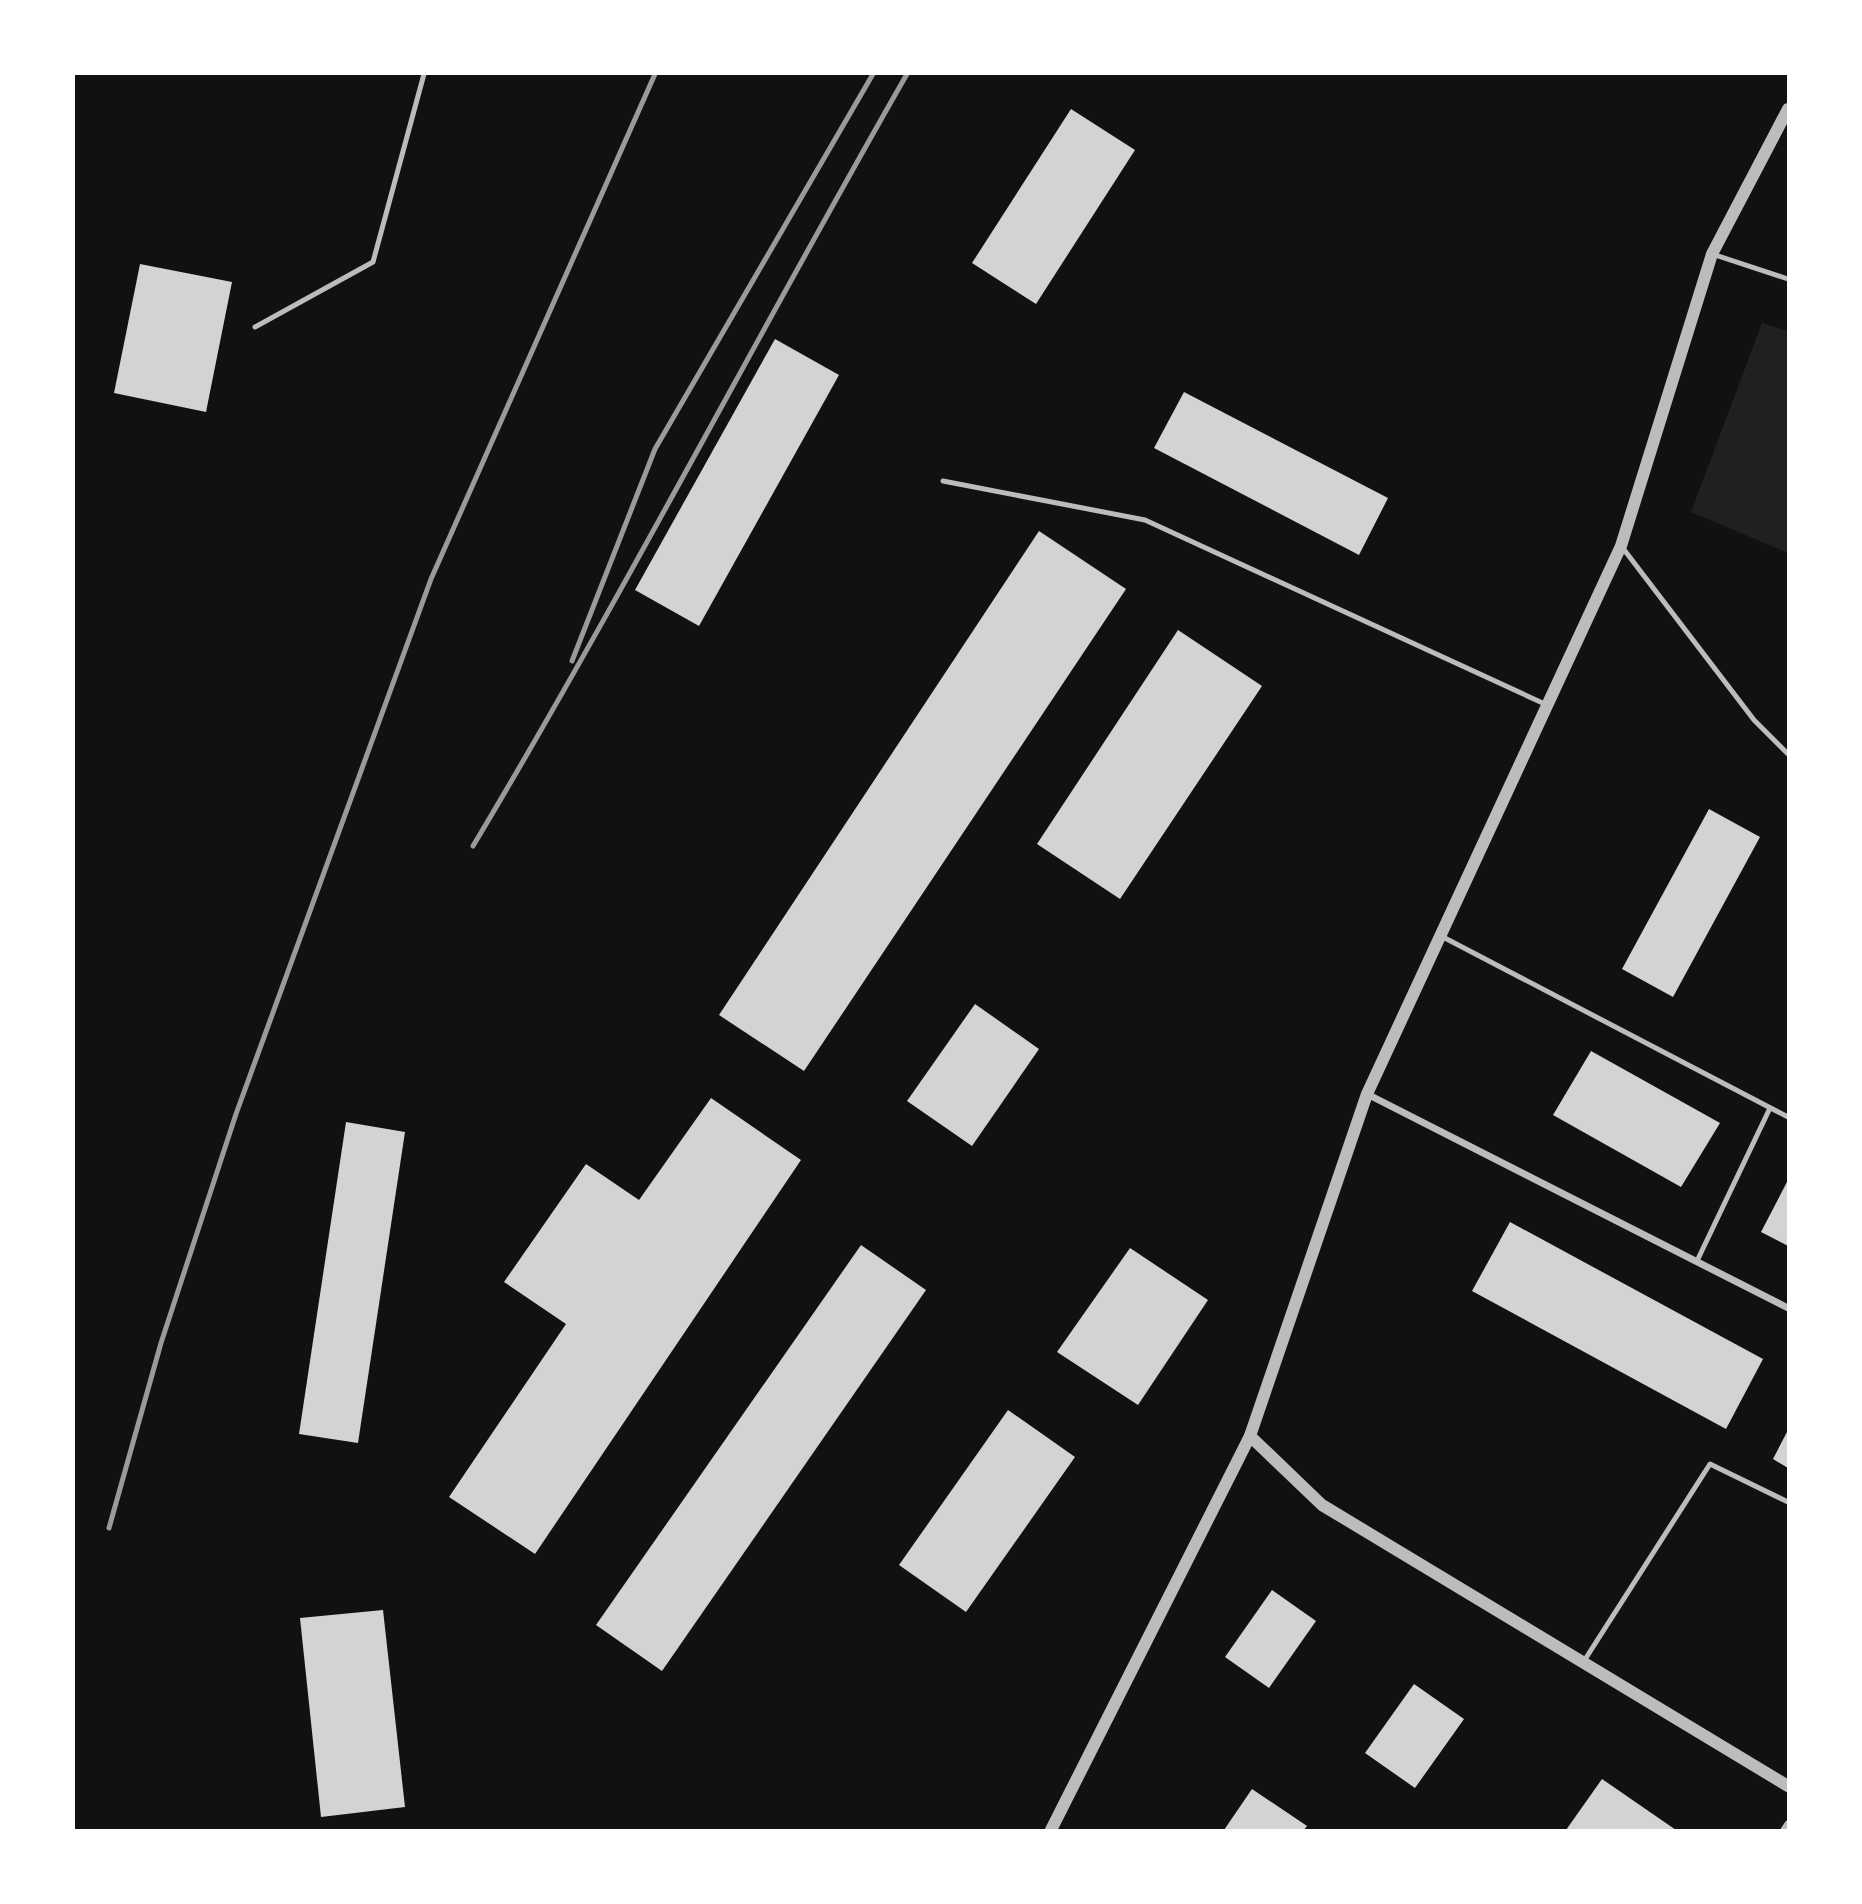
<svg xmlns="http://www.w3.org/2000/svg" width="1862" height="1904" font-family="'Nunito Sans',sans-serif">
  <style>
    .green { fill: #202020 }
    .building { fill: #d3d3d3 }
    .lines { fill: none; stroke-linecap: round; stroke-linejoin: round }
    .service { stroke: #bcbcbc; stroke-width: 5 }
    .minor { stroke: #bcbcbc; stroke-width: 7 }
    .tertiary { stroke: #bcbcbc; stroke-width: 12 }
    .rail { stroke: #9a9a9a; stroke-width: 5 }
  </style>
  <rect width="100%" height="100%" fill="#111"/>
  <!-- green -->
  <path class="green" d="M1762 323 1788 331V553L1691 512Z"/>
  <!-- building -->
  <g class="building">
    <path d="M1071 109 1135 150 1036 304 972 263Z"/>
    <path d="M140 264 232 282 206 412 114 393Z"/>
    <path d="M775 339 839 375 699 626 635 590Z"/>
    <path d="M1184 392 1388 498 1359 555 1154 448Z"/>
    <path d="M1039 531 1126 589 804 1071 719 1015Z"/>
    <path d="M1178 630 1262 686 1120 899 1037 844Z"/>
    <path d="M1709 809 1760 837 1673 997 1622 969Z"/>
    <path d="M975 1004 1039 1049 972 1146 907 1101Z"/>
    <path d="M1591 1051 1720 1123 1681 1187 1553 1115Z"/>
    <path d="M711 1098 801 1160 535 1554 449 1497 566 1324 504 1282 586 1164 639 1200Z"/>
    <path d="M346 1122 405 1132 358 1443 299 1434Z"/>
    <path d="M1788 1180V1246L1761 1232Z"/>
    <path d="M1510 1222 1763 1359 1726 1429 1472 1291Z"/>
    <path d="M861 1245 926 1290 662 1671 596 1625Z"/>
    <path d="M1130 1248 1208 1300 1138 1405 1057 1352Z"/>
    <path d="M1008 1410 1075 1457 966 1612 899 1565Z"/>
    <path d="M1788 1430V1468L1773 1459Z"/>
    <path d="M1272 1590 1316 1621 1269 1688 1225 1657Z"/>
    <path d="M383 1610 405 1807 321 1817 300 1618Z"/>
    <path d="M1414 1684 1464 1719 1415 1788 1365 1753Z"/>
    <path d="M1602 1779 1676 1830H1566Z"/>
    <path d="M1252 1789 1307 1826 1304 1830H1224Z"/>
  </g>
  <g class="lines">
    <!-- service -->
    <g class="service">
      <path d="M1712 254 1788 279"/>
      <path d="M255 327 373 262 424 74"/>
      <path d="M943 481 1145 520 1547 705"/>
      <path d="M1622 547 1754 720 1788 754"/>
      <path d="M1441 936 1788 1117"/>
      <path d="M1697 1261 1770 1108"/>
      <path d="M1584 1661 1710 1464 1788 1502"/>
    </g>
    <!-- minor -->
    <g class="minor">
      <path d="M1367 1094 1788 1308"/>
      <path d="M1784 1830 1788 1824"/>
    </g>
    <!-- tertiary -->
    <g class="tertiary">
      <path d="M1250 1436 1322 1505 1788 1786"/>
      <path d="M1051 1830 1250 1436 1367 1094 1621 546 1712 254 1788 109"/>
    </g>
    <!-- rail -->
    <g class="rail">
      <path d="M572 661 655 449 873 74"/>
      <path d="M473 846C625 592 760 330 907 74"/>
      <path d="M109 1528 161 1343 236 1114 431 579 655 74"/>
    </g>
  </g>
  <!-- border -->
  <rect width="1862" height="1904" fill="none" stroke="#ffffff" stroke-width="150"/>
</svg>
